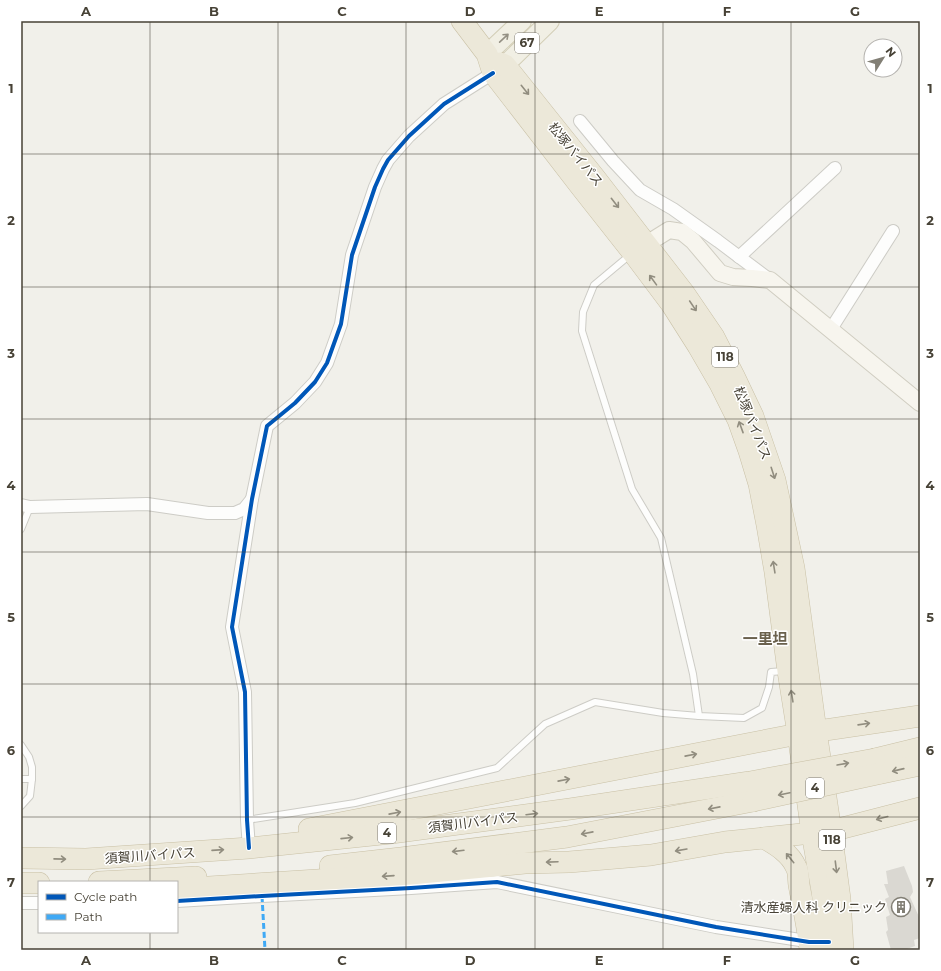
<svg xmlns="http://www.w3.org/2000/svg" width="941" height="971" font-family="Montserrat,'Noto Sans JP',sans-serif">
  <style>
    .building { fill: #dad8d2 }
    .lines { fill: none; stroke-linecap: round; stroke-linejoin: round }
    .lane-casing { stroke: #cdccc6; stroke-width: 8 }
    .street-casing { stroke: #cdccc6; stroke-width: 14 }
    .secondary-casing { stroke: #d0cdc1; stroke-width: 18 }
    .primary-casing { stroke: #d3ceb7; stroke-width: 20 }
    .highway-casing { stroke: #c9c0a5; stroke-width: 22 }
    .lane { stroke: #fdfdfc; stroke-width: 6 }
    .street { stroke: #fdfdfc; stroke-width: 12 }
    .secondary { stroke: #f7f5ee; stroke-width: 16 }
    .primary { stroke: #f1efe4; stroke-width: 18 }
    .highway { stroke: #ece8d9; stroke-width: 21 }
    .highway-bridge-casing { stroke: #c9c0a5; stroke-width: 22; stroke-linecap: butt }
    .highway-bridge { stroke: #ece8d9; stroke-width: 21 }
    .quiet { stroke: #3fa9f5; stroke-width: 3; stroke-dasharray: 6 3; stroke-linecap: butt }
    .cycleway-casing { stroke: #fff; stroke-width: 6 }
    .cycleway { stroke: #0057b8; stroke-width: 4 }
    .oneway { stroke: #949084 }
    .oneway2 { stroke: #918d7f }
    .grid { fill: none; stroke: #474236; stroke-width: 1; stroke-opacity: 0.55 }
    .labels { text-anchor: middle; stroke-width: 3; stroke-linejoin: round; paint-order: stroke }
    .shield { fill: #fff; stroke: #7e7b72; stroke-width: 1 }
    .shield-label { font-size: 12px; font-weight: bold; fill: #474236 }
    .street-label { font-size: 13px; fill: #474236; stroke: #fff }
    .poi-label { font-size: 13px; fill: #474236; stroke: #fff; text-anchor: end }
    .quarter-label { font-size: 15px; font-weight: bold; fill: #6a614d; stroke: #fff }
    .neatline { fill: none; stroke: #474236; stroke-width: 1.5 }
    .grid-label { font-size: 13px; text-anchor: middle; font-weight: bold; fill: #474236 }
  </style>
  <rect width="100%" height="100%" fill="#f1f0ea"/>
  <!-- building -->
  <path class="building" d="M904 866 912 886 913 892 910 897 920 919V938L914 940 915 946 904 950H891L886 932 888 930 886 917 890 915 885 899 889 897 884 884H888L886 871Z"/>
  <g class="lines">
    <defs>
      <g id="lane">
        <path d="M630 255 594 285 583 312 582 331 632 489 661 538 693 674 699 716"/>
        <path d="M21 529 30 507"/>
        <path d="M21 745 29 757 32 767V779L30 796 21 806"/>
        <path d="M21 779H32"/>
        <path d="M247 820 355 803 497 768 545 724 595 702 663 713 699 716 744 718 762 708 769 687 771 672 784 671"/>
      </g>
      <g id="street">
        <path d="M580 121 613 161 640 190 673 209 718 241 770 280"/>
        <path d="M739 257 835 168"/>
        <path d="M831 329 893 231"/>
        <path d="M21 505 30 507 147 504 208 513H235L244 509 252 499"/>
        <path d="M249 848 247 820 245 692 232 627 252 499 267 426 295 403 315 382 327 363 341 324 352 255 375 187 383 169 388 160 409 136 444 104 493 73"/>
        <path d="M177 901 262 896 411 888 497 882 716 927 813 942"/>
        <path d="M21 903H39"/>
      </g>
      <path id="secondary" d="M637 250 669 230 682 232 693 241 720 273 733 277 752 278 770 280 920 403"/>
      <g id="primary">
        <path d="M487 54 522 21"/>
        <path d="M493 73 505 65 550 21"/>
      </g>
      <g id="highway">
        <path d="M462 21 487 54 493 73 581 187 633 253 672 305 698 346 720 384 738 420 749 451 759 484 767 525 775 572 788 671 798 734 812 833 822 891 830 950"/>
        <path d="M500 63 505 65 596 179 684 293 714 337 734 376 753 416 775 480 794 568 816 731 831 831 840 899 843 950"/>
        <path d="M875 759 920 748"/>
        <path d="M877 774 920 765"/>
        <path d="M309 829 798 734 920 716"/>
        <path d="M764 838C776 845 790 853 796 867 799 872 798 879 799 885 803 907 808 928 810 950"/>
        <path d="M21 858 86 859 249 848 391 833 570 809 750 782"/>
        <path d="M330 866 401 858 567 837 753 801"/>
        <path d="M99 882 196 877"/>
        <path d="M21 883H39"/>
        <path d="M177 889 411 874 525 863 569 862 651 855 725 842 831 831 920 808"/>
      </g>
    </defs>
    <!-- lane casing -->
    <use href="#lane" class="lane-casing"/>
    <!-- street casing -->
    <use href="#street" class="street-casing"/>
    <!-- secondary casing -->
    <use href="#secondary" class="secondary-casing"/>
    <!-- primary casing -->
    <use href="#primary" class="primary-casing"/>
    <!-- highway casing -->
    <use href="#highway" class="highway-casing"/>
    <!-- lane -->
    <use href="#lane" class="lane"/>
    <!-- street -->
    <use href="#street" class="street"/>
    <!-- secondary -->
    <use href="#secondary" class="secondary"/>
    <!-- primary -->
    <use href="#primary" class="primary"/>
    <!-- highway -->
    <use href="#highway" class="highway"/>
    <defs>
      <g id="highway-bridge">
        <path d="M750 782 875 759"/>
        <path d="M753 801 877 774"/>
      </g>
    </defs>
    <!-- highway-bridge casing -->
    <use href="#highway-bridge" class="highway-bridge-casing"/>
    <!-- highway-bridge -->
    <use href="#highway-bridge" class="highway-bridge"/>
    <!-- quiet -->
    <path class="quiet" d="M262 896 265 950"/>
    <defs>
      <g id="cycleway">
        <path d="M249 848 247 820 245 692 232 627 252 499 267 426 295 403 315 382 327 363 341 324 352 255 375 187 383 169 388 160 409 136 444 104 493 73"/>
        <path d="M177 901 262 896 411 888 497 882 716 927 809 942H829"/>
      </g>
    </defs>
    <!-- cycleway casing -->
    <use href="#cycleway" class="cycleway-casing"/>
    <!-- cycleway -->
    <use href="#cycleway" class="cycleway"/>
  </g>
  <!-- one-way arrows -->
  <defs><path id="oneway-shaft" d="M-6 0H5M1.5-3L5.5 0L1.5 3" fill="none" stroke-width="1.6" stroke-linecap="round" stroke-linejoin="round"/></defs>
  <use class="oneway" href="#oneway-shaft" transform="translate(504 38) rotate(-43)"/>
  <g class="oneway2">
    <use href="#oneway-shaft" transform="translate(525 90) rotate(51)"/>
    <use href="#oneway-shaft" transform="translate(615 203) rotate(52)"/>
    <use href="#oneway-shaft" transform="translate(653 280) rotate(-126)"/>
    <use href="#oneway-shaft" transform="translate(693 306) rotate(56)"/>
    <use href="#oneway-shaft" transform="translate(741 427) rotate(-110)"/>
    <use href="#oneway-shaft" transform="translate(773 473) rotate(72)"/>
    <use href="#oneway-shaft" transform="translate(774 567) rotate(-99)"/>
    <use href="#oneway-shaft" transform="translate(792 696) rotate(-99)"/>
    <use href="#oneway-shaft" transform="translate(864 724) rotate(-8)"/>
    <use href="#oneway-shaft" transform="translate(691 755) rotate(-11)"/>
    <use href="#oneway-shaft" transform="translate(843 764) rotate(-10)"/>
    <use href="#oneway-shaft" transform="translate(898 770) rotate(167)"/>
    <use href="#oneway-shaft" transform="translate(564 780) rotate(-11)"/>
    <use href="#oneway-shaft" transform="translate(784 794) rotate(168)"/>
    <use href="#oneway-shaft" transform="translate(714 808) rotate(169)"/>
    <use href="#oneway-shaft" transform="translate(395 813) rotate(-11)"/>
    <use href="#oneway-shaft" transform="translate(532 814) rotate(-7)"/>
    <use href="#oneway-shaft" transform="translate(882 818) rotate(165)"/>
    <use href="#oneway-shaft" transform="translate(587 833) rotate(169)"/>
    <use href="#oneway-shaft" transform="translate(347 838) rotate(-6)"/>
    <use href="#oneway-shaft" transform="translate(218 850) rotate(-4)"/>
    <use href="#oneway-shaft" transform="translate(681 850) rotate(170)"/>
    <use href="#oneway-shaft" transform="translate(458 851) rotate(173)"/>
    <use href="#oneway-shaft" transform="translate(790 858) rotate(-129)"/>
    <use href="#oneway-shaft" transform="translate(60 859) rotate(1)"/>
    <use href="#oneway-shaft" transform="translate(552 862) rotate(178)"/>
    <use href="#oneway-shaft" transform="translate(836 867) rotate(83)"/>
    <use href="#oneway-shaft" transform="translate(388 876) rotate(176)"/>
  </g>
  <!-- grid -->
  <path class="grid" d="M150 21V882M278 21V950M406 21V950M535 21V950M663 21V950M791 21V950M21 154H920M21 287H920M21 419H920M21 552H920M21 684H920M21 817H920M150 932V950"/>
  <!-- icons -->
  <defs>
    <symbol id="building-ring" viewBox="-11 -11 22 22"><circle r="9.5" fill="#fff" stroke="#827f75" stroke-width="1.5"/><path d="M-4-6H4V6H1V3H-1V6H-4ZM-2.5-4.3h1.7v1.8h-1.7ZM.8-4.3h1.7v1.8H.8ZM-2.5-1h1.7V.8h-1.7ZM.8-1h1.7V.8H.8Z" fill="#827f75"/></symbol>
  </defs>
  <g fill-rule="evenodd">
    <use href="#building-ring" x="890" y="896" width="22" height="22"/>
  </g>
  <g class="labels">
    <!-- shield labels -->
    <g class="shield">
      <rect x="515" y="33" width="24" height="20" rx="3"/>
      <rect x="712" y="347" width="26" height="20" rx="3"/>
      <rect x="806" y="778" width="18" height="20" rx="3"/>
      <rect x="378" y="823" width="18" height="20" rx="3"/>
      <rect x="819" y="830" width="26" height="20" rx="3"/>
    </g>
    <g class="shield-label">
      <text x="527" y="47">67</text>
      <text x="725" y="361">118</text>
      <text x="815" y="792">4</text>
      <text x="387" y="837">4</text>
      <text x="832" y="844">118</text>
    </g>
    <!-- street labels -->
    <g class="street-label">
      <text transform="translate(576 154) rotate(51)" y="5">松塚バイパス</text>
      <text transform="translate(753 423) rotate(68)" y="5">松塚バイパス</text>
      <text transform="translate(473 822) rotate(-7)" y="5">須賀川バイパス</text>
      <text transform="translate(150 855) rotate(-4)" y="5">須賀川バイパス</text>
    </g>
    <!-- poi labels -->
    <g class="poi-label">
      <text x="887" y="912">清水産婦人科 クリニック</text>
    </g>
    <!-- quarter labels -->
    <g class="quarter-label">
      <text x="765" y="644">一里坦</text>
    </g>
  </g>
  <!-- border -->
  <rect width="941" height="971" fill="none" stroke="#ffffff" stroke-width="44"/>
  <!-- legend -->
  <rect x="38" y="881" width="140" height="52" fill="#ffffff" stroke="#b5b3af"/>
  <rect x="46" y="894" width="20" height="6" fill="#0057b8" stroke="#b5b3af"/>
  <text x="74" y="901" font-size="12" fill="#474236">Cycle path</text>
  <rect x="46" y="914" width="20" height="6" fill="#3fa9f5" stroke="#b5b3af"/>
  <text x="74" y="921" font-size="12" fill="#474236">Path</text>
  <!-- north arrow -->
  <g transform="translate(883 58) rotate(53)"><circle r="19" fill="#ffffff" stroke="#b5b3af"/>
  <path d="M0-3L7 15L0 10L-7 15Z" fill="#827f75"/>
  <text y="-6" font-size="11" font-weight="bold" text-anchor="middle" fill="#474236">N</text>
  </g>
  <rect x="22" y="22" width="897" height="927" class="neatline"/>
  <g class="grid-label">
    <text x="86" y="16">A</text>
    <text x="214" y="16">B</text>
    <text x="342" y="16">C</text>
    <text x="470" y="16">D</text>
    <text x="599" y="16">E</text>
    <text x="727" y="16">F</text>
    <text x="855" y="16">G</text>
    <text x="11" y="93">1</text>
    <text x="930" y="93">1</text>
    <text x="11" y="225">2</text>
    <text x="930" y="225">2</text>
    <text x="11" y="358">3</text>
    <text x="930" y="358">3</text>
    <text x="11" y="490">4</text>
    <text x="930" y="490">4</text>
    <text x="11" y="622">5</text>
    <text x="930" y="622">5</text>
    <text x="11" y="755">6</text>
    <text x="930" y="755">6</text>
    <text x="11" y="887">7</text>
    <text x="930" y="887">7</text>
    <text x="86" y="965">A</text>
    <text x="214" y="965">B</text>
    <text x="342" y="965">C</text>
    <text x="470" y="965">D</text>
    <text x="599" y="965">E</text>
    <text x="727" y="965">F</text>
    <text x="855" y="965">G</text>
  </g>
</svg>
